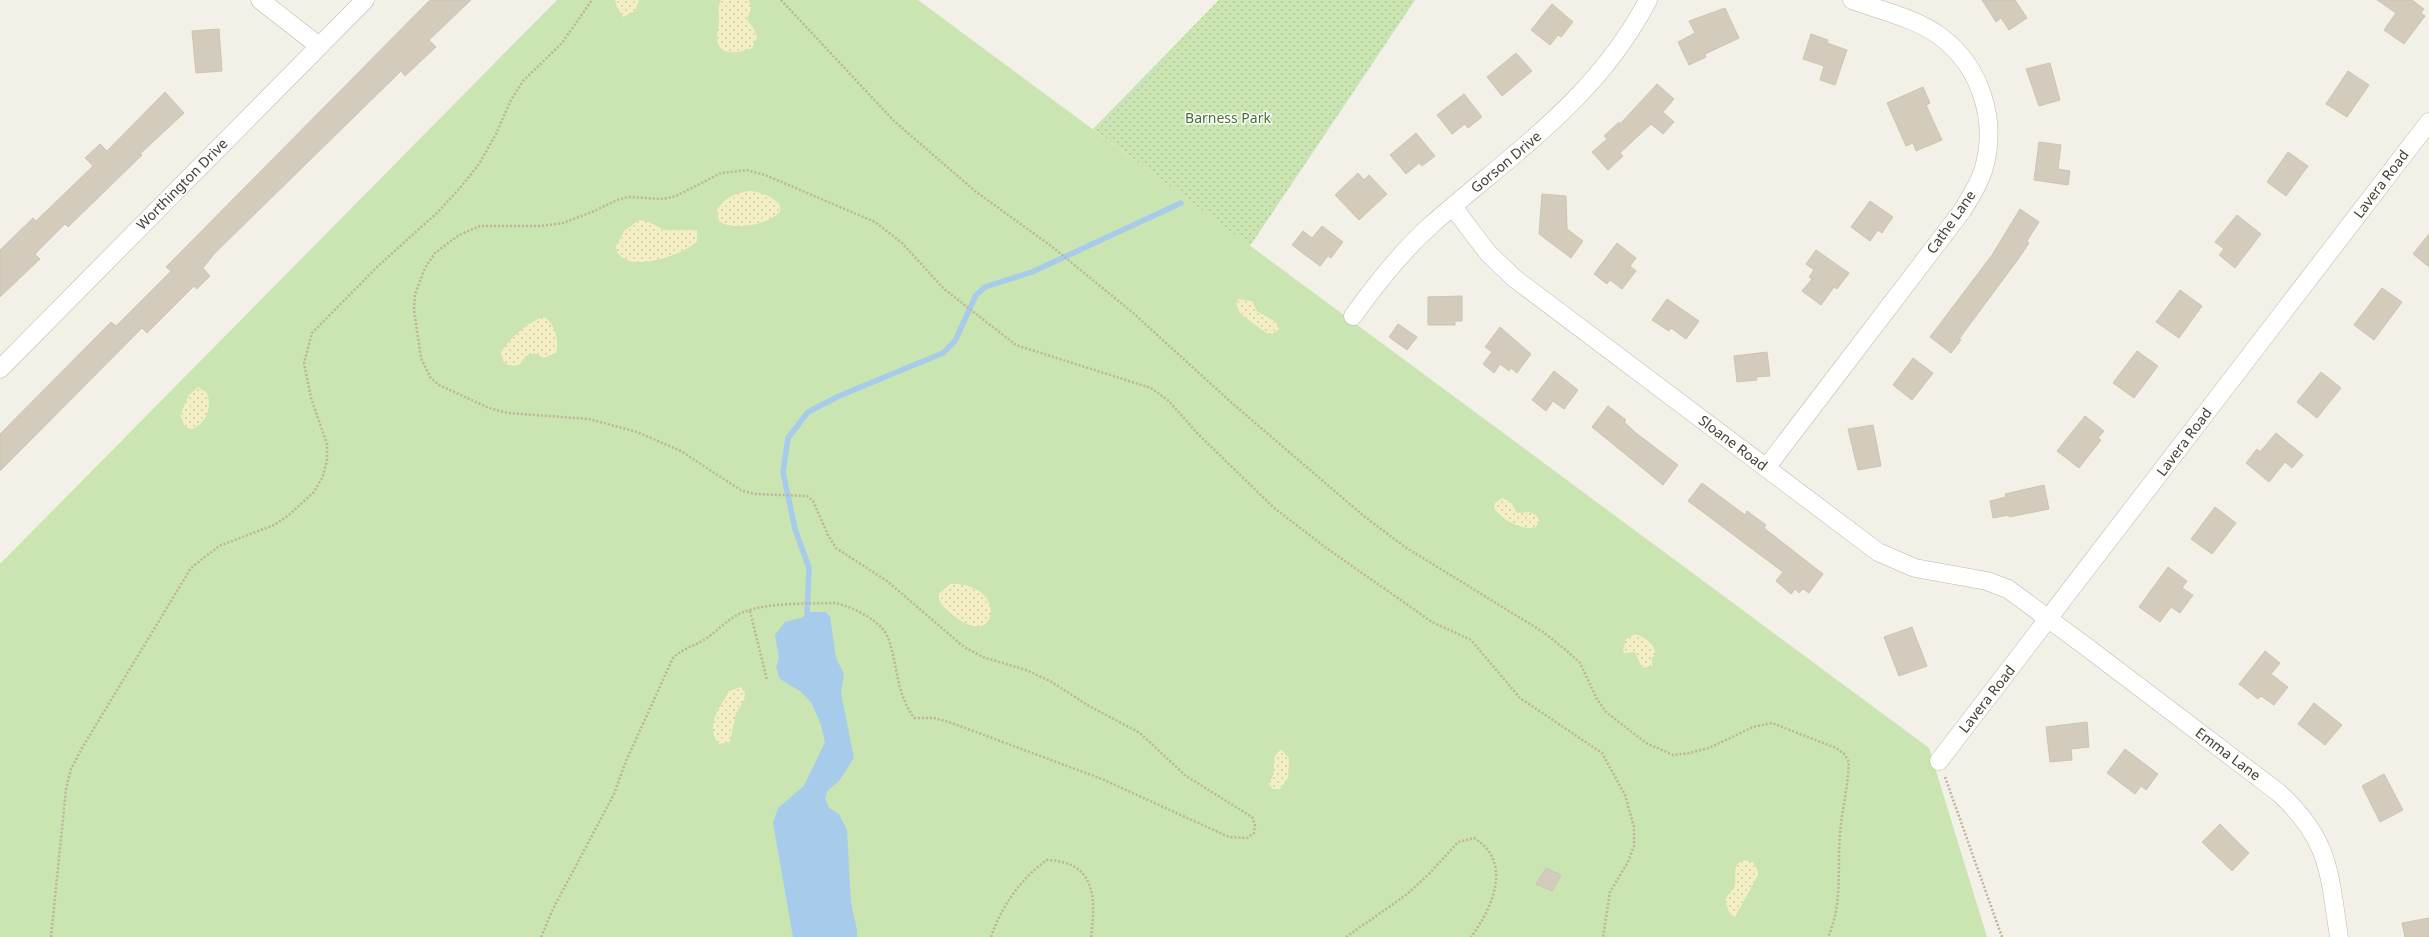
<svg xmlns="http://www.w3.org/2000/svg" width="2429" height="937" font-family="'Noto Sans',sans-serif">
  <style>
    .grass { fill: #cae4b2 }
    .sand { fill: url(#sand-dots) }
    .park { fill: url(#park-dots) }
    .water { fill: #a7cbeb }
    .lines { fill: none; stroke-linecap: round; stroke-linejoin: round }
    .stream { stroke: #a7cbeb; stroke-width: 5.5 }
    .building { fill: #d3ccbd; stroke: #cdc4b1 }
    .minor-casing { stroke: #bdb8aa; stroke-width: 19 }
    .path { stroke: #beb49c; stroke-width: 2.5; stroke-dasharray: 2 2; stroke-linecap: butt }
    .minor { stroke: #fff; stroke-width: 18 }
    .labels { text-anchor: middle; stroke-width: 3; stroke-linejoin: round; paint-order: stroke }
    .park-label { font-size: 14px; fill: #43732d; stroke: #fff }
    .street-label { font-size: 14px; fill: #454036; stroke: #fff }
  </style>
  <defs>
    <pattern id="sand-dots" width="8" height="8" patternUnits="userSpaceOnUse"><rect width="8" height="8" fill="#f4eec5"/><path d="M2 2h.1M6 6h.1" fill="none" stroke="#d3cdaa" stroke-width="1.8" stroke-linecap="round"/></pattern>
    <pattern id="park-dots" width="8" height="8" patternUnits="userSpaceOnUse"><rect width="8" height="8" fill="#cae4b2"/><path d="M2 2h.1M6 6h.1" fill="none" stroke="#afc59a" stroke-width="1.8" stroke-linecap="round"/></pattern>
  </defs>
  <rect width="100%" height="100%" fill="#f2f0e7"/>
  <!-- grass -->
  <path class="grass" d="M557 0H918L1929 748 1987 937H0V564Z"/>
  <!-- sand -->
  <g class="sand">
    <path d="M615 0H639L635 11 623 17 617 7Z"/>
    <path d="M721 0H749L751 8 747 20 754 29 757 37 752 48C740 53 716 58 717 36 717 31 719 26 719 21 719 13 717 8 721 0Z"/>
    <path d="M752 191C763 193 772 197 780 205V212C769 224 733 232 719 221L717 210C725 197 736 192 752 191Z"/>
    <path d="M639 220 646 221 665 230H697V241C687 253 646 266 630 261 625 260 621 256 617 253L616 246 624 231Z"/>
    <path d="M1238 299 1252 301 1257 311 1276 322 1279 329 1272 334H1268L1240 314 1236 303Z"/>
    <path d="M544 317C556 324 559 340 556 353L544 358 534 353 526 356 519 365C507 367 502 364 501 352 510 338 527 322 544 317Z"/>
    <path d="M198 387 207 393C212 407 207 423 192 429L185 427 180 415 189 395Z"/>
    <path d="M1502 498 1511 502 1517 513 1529 512 1536 515 1539 520 1536 527C1524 532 1499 519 1494 507L1495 503Z"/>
    <path d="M950 584C1009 581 999 654 953 615 946 609 938 604 939 594Z"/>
    <path d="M1635 634C1644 637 1656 644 1655 655L1652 658V666L1642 668 1635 652 1624 653 1623 651 1626 639Z"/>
    <path d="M741 687 745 693 744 700 736 713 730 742 719 744C704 726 720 708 729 691Z"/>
    <path d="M1282 750 1289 758 1288 778 1280 789H1273L1269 784C1270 780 1272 779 1273 775 1276 766 1270 754 1282 750Z"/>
    <path d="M1744 860 1753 862 1758 870V875L1735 917 1730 914 1725 901C1727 895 1731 893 1734 888 1739 877 1729 866 1744 860Z"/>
  </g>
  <!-- park -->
  <path class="park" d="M1219 0H1415L1250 246 1093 129Z"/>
  <!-- water -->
  <path class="water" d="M807 612H826L830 617 836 658 844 674 841 693 854 758 839 781 827 791 825 799 829 808 839 814 847 830 851 903 857 930V937H793L773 823 778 808 804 786 825 742 820 722 811 702 800 691 780 679 776 667 779 658 775 635 785 622 803 617Z"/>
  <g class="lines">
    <!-- stream -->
    <path class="stream" d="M807 612 809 568 795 529 783 472 788 438 808 412 839 396 943 353 955 341 976 295 985 287 1032 272 1181 203"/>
  </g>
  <!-- building -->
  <g class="building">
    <path d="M430 0H471L429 40 436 47 405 76 401 71 214 254 203 268 210 276 197 289 194 286 147 333 142 328 0 471V434L111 322 116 326 171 271 166 267Z"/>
    <path d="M1982 0H2015L2027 18 2009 30 2001 18 1996 22Z"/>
    <path d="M2377 0H2412L2424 9 2421 13 2425 16 2404 44 2384 30 2396 13Z"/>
    <path d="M1552 4 1573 22 1561 37 1558 35 1550 45 1531 30Z"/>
    <path d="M1725 8 1739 38 1705 54 1706 57 1689 65 1678 42 1695 33 1689 21Z"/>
    <path d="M219 29 222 71 196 73 192 31Z"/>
    <path d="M1811 34 1828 40 1827 43 1847 50 1835 85 1820 80 1824 66 1803 59Z"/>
    <path d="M1516 53 1532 71 1502 96 1487 77Z"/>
    <path d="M2050 63 2060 100 2039 106 2026 69Z"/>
    <path d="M2348 71 2369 85 2347 117 2326 104Z"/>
    <path d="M1657 84 1674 99 1663 112 1674 122 1663 134 1651 124 1620 153 1623 156 1608 170 1592 152 1607 139 1604 136 1619 122 1620 124Z"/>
    <path d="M1923 87 1930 103 1926 105 1942 140 1916 151 1913 143 1906 146 1887 103Z"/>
    <path d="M165 92 184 113 140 154 142 155 68 227 65 224 35 254 40 259 0 297V250L33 218 36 221 93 166 85 158 100 144 107 151Z"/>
    <path d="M1464 94 1482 117 1468 128 1465 124 1452 134 1437 115Z"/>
    <path d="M1416 133 1435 156 1422 166 1419 163 1406 174 1390 155Z"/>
    <path d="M2039 142 2061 145 2058 169 2070 171 2068 185 2034 180Z"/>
    <path d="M2288 152 2308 166 2286 196 2267 182Z"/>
    <path d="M1358 173 1364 180 1369 175 1387 194 1359 220 1335 195Z"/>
    <path d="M1542 194 1566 196 1567 229 1583 241 1571 258 1539 234Z"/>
    <path d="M1870 201 1893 217 1882 233 1878 230 1870 241 1851 227Z"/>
    <path d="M2020 209 2039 222 2027 241 2029 243 2019 258 1959 339 1961 340 1951 353 1930 337 1992 255Z"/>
    <path d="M2237 215 2261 234 2235 268 2219 255 2224 249 2215 242Z"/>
    <path d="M1322 226 1343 242 1331 258 1328 256 1320 266 1292 245 1303 231 1312 238Z"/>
    <path d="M2429 234V267L2413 254Z"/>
    <path d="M1617 243 1636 258 1630 266 1636 271 1622 289 1610 280 1607 284 1594 274Z"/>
    <path d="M1816 250 1849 273 1837 289 1834 287 1821 305 1802 291 1812 279 1809 277 1814 270 1806 264Z"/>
    <path d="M2382 288 2402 302 2374 340 2354 325Z"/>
    <path d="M2180 290 2202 306 2179 338 2156 322Z"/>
    <path d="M1462 296V321H1455V325H1428V297Z"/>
    <path d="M1667 299 1699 321 1686 339 1671 328 1669 331 1652 320Z"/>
    <path d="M1398 324 1417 337 1407 350 1389 337Z"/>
    <path d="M1500 327 1531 354 1517 373 1511 368 1509 371 1500 364 1494 373 1483 364 1492 352 1485 347Z"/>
    <path d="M2137 351 2158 366 2134 398 2113 383Z"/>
    <path d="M1767 352 1770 376 1756 377 1757 380 1737 382 1734 356Z"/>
    <path d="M1913 358 1933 373 1912 400 1893 385Z"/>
    <path d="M1554 371 1578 390 1564 409 1553 401 1546 411 1532 400Z"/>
    <path d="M2321 372 2341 388 2317 418 2297 402Z"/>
    <path d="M1608 406 1626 420 1624 422 1636 433 1678 465 1663 485 1592 427Z"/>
    <path d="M2085 416 2104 431 2098 438 2101 440 2079 468 2057 451Z"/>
    <path d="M1873 425 1881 466 1858 470 1848 429Z"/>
    <path d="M2276 433 2303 455 2292 468 2285 462 2269 482 2246 463 2257 449 2260 452Z"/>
    <path d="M1702 483 1745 515 1747 511 1766 525 1764 528 1823 574 1809 593 1803 589 1799 593 1795 589 1791 594 1776 581 1783 572 1688 501Z"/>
    <path d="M2044 485 2049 509 2009 517V515L1993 518 1990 501 2006 497 2005 494Z"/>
    <path d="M2215 507 2236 523 2212 554 2191 539Z"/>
    <path d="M2168 567 2187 581 2182 588 2193 595 2180 613 2171 607 2160 622 2139 607Z"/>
    <path d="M1912 627 1927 666 1899 676 1884 637Z"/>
    <path d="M2265 651 2280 663 2271 674 2288 687 2274 705 2261 696 2258 699 2239 684Z"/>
    <path d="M2314 703 2342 725 2325 745 2298 724Z"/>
    <path d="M2087 722 2089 747 2071 749 2072 760 2050 762 2046 727Z"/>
    <path d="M2125 749 2158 774 2146 790 2141 786 2135 794 2107 773Z"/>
    <path d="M2384 774 2403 810 2380 822 2362 786Z"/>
    <path d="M2220 824 2249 853 2232 871 2202 842Z"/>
    <path d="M1546 868 1561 875 1552 891 1536 884Z"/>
    <path d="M2429 918V937H2405L2402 923Z"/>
  </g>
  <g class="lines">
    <defs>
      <g id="minor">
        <path d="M260 0 319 46"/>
        <path d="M1453 207 1488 253 1514 278 1878 552 1915 568 1987 581 2008 589 2088 648 2279 793C2330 840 2329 872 2339 937"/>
        <path d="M1353 316C1376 284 1400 253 1430 226 1511 154 1596 100 1648 0"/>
        <path d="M0 369 365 0"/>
        <path d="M1766 468 1962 211C1970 198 1978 186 1983 171 1998 123 1982 68 1941 37 1916 18 1882 11 1852 0"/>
        <path d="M1939 761 2429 122"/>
      </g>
    </defs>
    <!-- minor casing -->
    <use href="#minor" class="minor-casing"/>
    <!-- path -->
    <g class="path">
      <path d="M781 0 894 121 975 191 1051 246 1132 312 1233 404 1365 517 1405 547 1543 632 1566 650 1580 663 1597 699 1606 712 1646 743 1673 755 1689 753 1709 748 1753 727 1772 723 1836 748 1844 754 1849 762C1848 786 1842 810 1840 834 1837 869 1843 904 1828 937"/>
      <path d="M750 611 767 680"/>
      <path d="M1945 777 2002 937"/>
      <path d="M51 937 66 789 71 769 82 748 191 568 219 546 274 525 289 515 314 492 323 476 327 460V444L311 398 304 363 312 333 378 266 438 212 460 188 479 164 496 134 511 100 523 81 562 43 592 0"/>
      <path d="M541 937 553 909 614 794 626 761 673 658C683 648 695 646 707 638 718 630 728 619 741 613 767 602 807 604 835 603 853 607 883 621 889 640 898 668 896 692 914 718H934L949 722 1102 779 1229 837 1247 838 1254 833 1255 825 1252 817 1186 776 1140 733 1125 725 1089 706 1050 681 1026 670 983 657 964 647 887 581 836 548 828 535 813 501 807 496 756 494 742 491 681 451 637 432 589 419 508 413 489 408 439 385 430 377 421 358 414 310 415 294 425 268 435 253 459 235 480 226H540L563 223 592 212 617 200 628 197 663 199 676 196 721 173 747 170 765 175 875 222 902 243 944 289 1016 345 1151 388 1169 401 1197 433 1273 507 1325 547 1432 622 1471 640 1520 698 1602 753 1625 795 1634 827V846L1628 862 1610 892 1603 937"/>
      <path d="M991 937C1001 907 1021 878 1047 860 1096 862 1096 897 1091 937"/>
      <path d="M1346 937 1406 895 1430 873 1458 842 1474 838C1513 862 1493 907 1471 937"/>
    </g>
    <!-- minor -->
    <use href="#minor" class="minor"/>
  </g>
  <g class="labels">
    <!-- park labels -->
    <g class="park-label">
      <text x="1228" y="123">Barness Park</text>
    </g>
    <!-- street labels -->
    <g class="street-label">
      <text transform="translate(1506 162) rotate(-40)" y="5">Gorson Drive</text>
      <text transform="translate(182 184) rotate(-45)" y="5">Worthington Drive</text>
      <text transform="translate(2381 184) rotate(-53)" y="5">Lavera Road</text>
      <text transform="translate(1951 222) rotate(-55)" y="5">Cathe Lane</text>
      <text transform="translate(2184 442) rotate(-53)" y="5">Lavera Road</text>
      <text transform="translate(1733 443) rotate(37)" y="5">Sloane Road</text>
      <text transform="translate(1987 699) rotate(-52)" y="5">Lavera Road</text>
      <text transform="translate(2228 754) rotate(37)" y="5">Emma Lane</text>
    </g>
  </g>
</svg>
